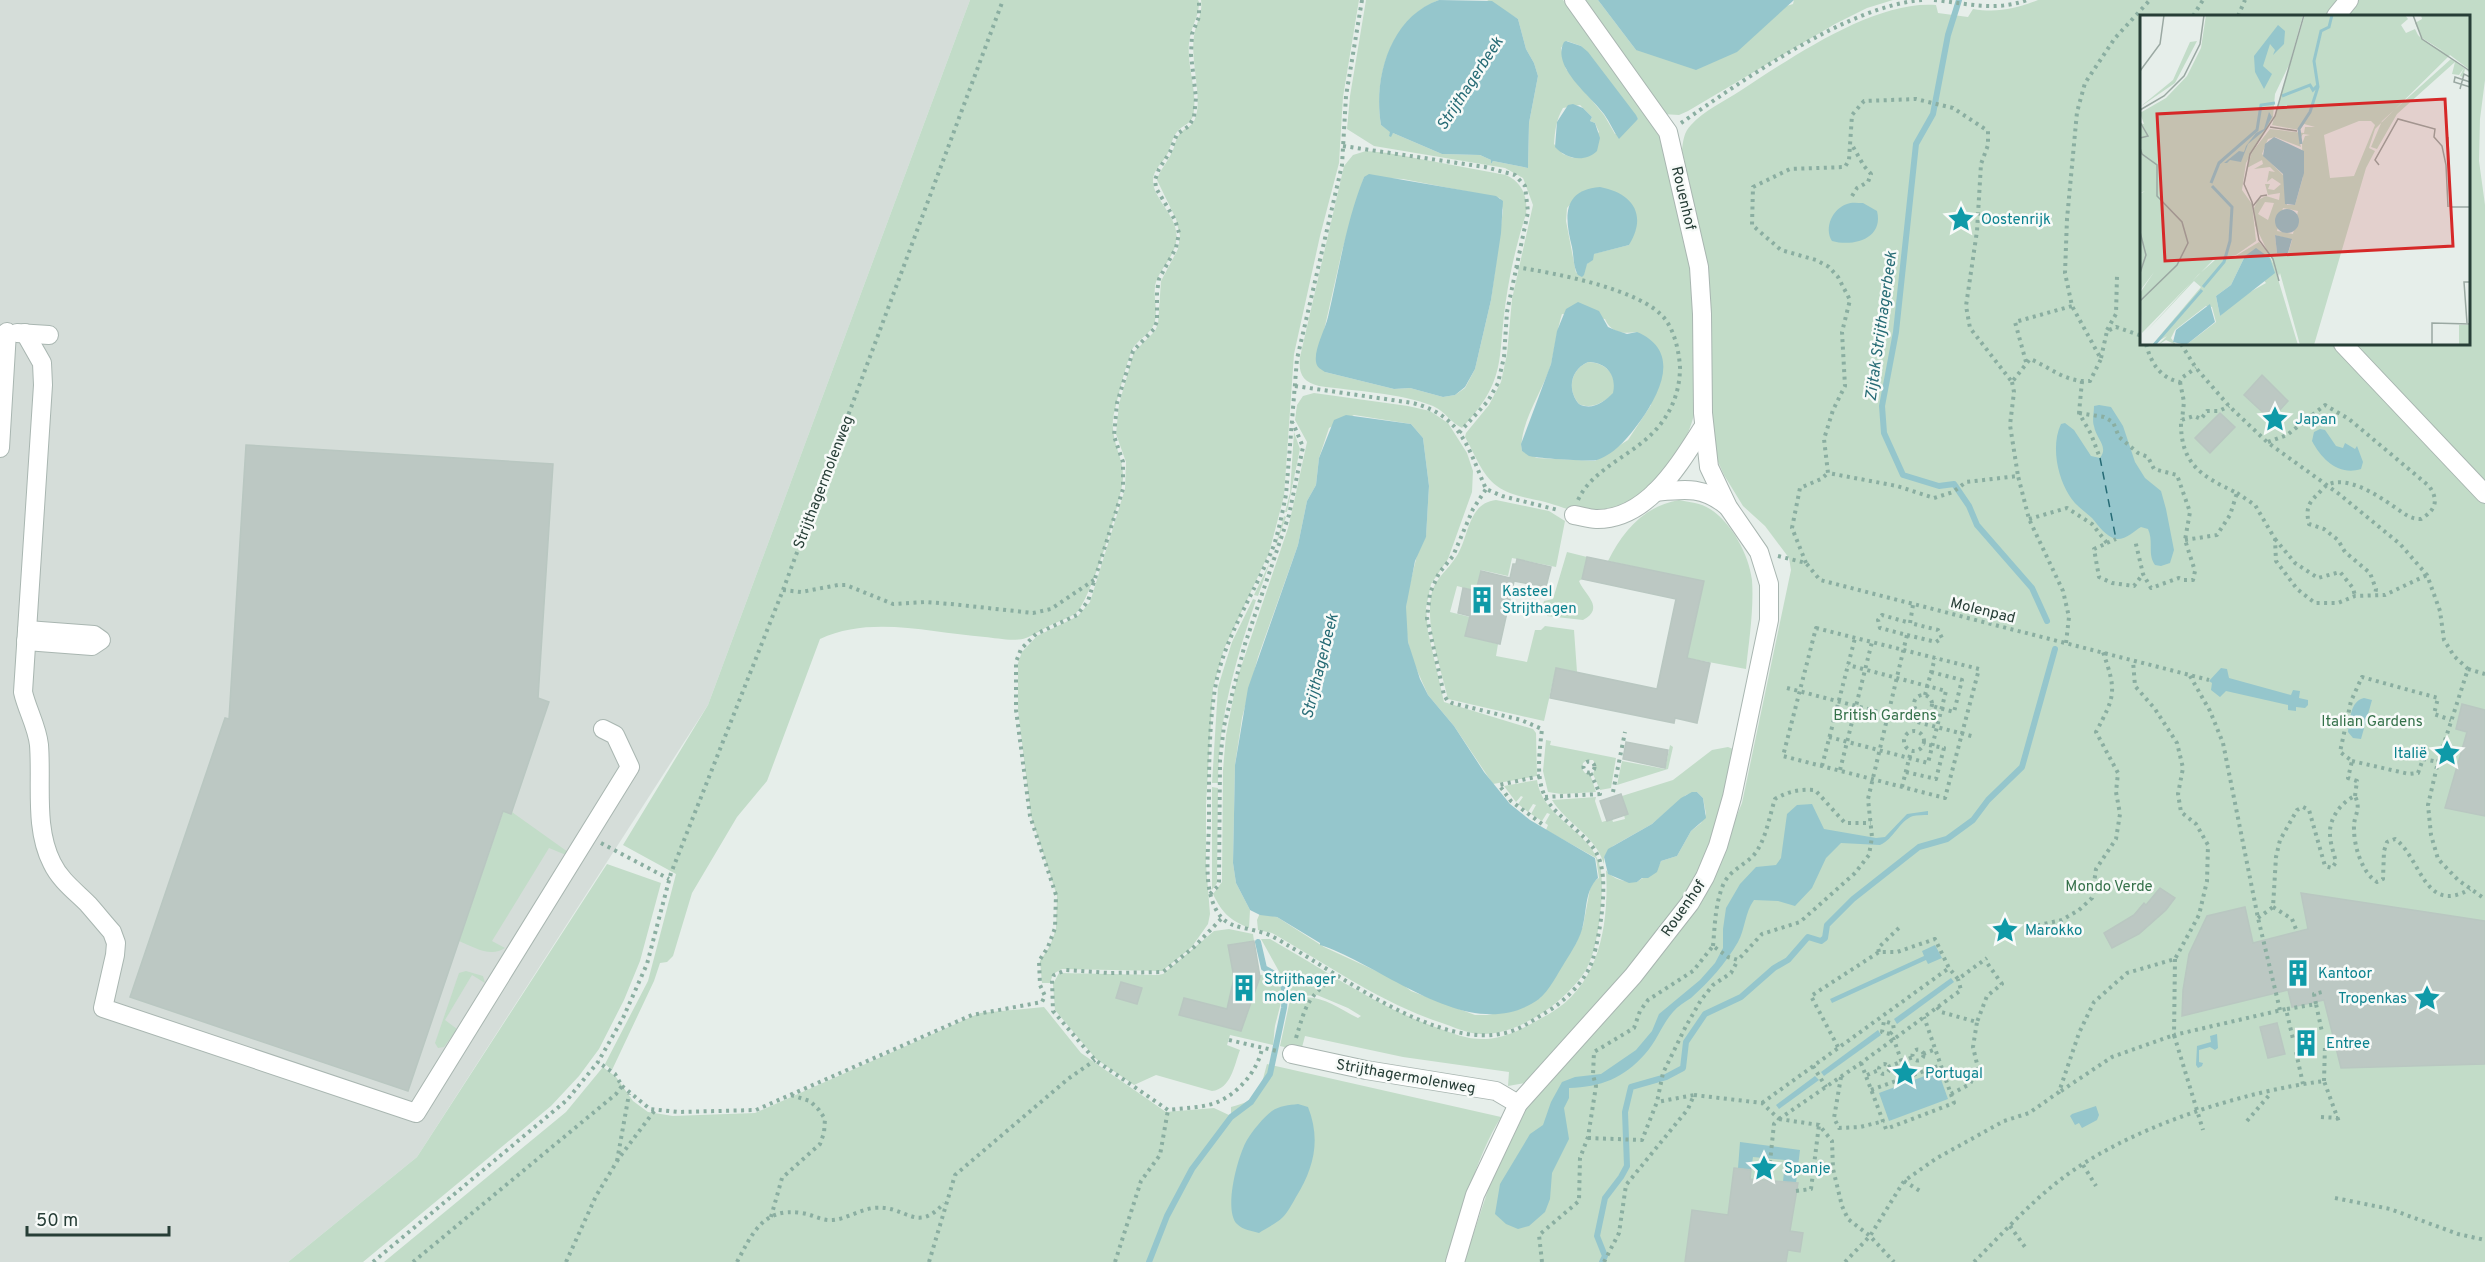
<svg xmlns="http://www.w3.org/2000/svg" width="2485" height="1262" font-family="Overpass,sans-serif">
  <style>
    .built { fill: #d5ddd9 }
    .green { fill: #c2dcc8; fill-rule: evenodd }
    .water { fill: #95c6cc; fill-rule: evenodd }
    .lines { fill: none; stroke-linecap: round; stroke-linejoin: round }
    .stream { stroke: #95c6cc; stroke-width: 6 }
    .ferry { stroke: #266b75; stroke-width: 1.5; stroke-dasharray: 8 6; stroke-linecap: butt }
    .building { fill: #bcc8c3; stroke: #b9c7c1; stroke-width: 1.5 }
    .minor-casing { stroke: #a9b6b1; stroke-width: 20 }
    .path { stroke: #8aaea1; stroke-width: 4; stroke-dasharray: 3 4.5; stroke-linecap: butt }
    .minor { stroke: #fff; stroke-width: 18 }
    .labels { text-anchor: middle; stroke-width: 5; stroke-linejoin: round; paint-order: stroke }
    .street-label { font-size: 15px; fill: #273e37; stroke: #f7faf8 }
    .culture-label { font-size: 15px; fill: #0d838f; stroke: #f7faf8; text-anchor: start }
    .park-label { font-size: 15px; fill: #35714a; stroke: #f7faf8 }
    .water-label { font-size: 16px; font-style: italic; fill: #266b75; stroke: #f7faf8 }
    .inset-river { fill: none; stroke: #95c6cc; stroke-width: 3 }
    .inset-road { fill: none; stroke: #9aa8a2; stroke-width: 1.5 }
    .view { fill: #d62828; fill-opacity: 0.15; stroke: #d62828; stroke-width: 3 }
    .inset-edge { fill: none; stroke: #273e37; stroke-width: 3 }
  </style>
  <rect width="100%" height="100%" fill="#e6eeea"/>
  <!-- built -->
  <path class="built" d="M0 0H970L708 705 417 1157 288 1262H0Z"/>
  <!-- green -->
  <g class="green">
    <path d="M970 0H1198L1199 2C1199 15 1194 21 1191 33 1183 60 1199 89 1193 116 1190 125 1182 125 1177 132 1172 138 1171 146 1168 153 1163 163 1153 169 1153 181 1153 197 1174 214 1176 231 1180 252 1162 265 1156 282 1152 296 1159 311 1154 324 1150 334 1139 339 1133 348 1129 353 1114 411 1113 419 1111 444 1124 457 1123 478 1122 498 1090 602 1076 613 1069 618 1059 621 1051 625 1043 629 1034 635 1026 638 1015 642 996 638 985 637 931 633 871 615 820 639L767 781 737 817 692 893 673 956 667 962 660 963 654 981 612 1070 605 1064 648 981 676 874 623 845 708 705Z"/>
    <path d="M1201 0H1359L1343 97 1339 163 1320 236 1294 354 1284 496 1269 553 1224 649 1213 688 1206 804V864L1210 914 1208 924 1191 948 1162 971 1062 969 1053 974 1050 983H1042L1040 961 1050 946 1056 929 1057 896 1031 816 1018 710V663L1022 652 1037 636 1078 616 1090 602 1125 489 1126 462 1116 434 1119 404 1134 352 1155 331 1158 324 1161 281 1178 249 1180 236 1176 219 1157 180C1160 169 1168 162 1172 152 1175 147 1175 140 1179 135 1184 127 1191 129 1195 119 1203 99 1190 61 1194 36 1196 22 1203 14 1201 0Z"/>
    <path d="M1366 0H1439C1391 18 1373 78 1381 125L1391 132 1389 136 1393 133 1442 154 1480 155 1491 160V164L1493 161 1528 168 1529 123 1538 76 1534 63 1526 49 1518 19 1487 0H1563L1627 80 1664 145 1673 181 1694 288V415C1682 462 1636 513 1585 513 1573 512 1557 505 1545 502 1530 498 1510 496 1497 486 1481 474 1475 454 1465 437L1466 433 1489 405 1501 382 1507 354 1512 299 1533 205 1523 178 1505 168 1374 146 1347 129 1350 96ZM1567 41 1581 46 1638 119 1615 134 1604 115 1566 69 1561 48ZM1580 105 1592 117 1590 121 1595 123 1599 132 1573 158 1563 154 1554 144C1555 131 1556 120 1563 108ZM1581 192 1636 227 1629 245 1593 254V259L1576 273 1566 221 1567 208ZM1562 314 1605 319C1611 333 1623 334 1637 332L1651 405 1628 440 1595 461 1537 458 1522 451C1518 425 1544 389 1551 364 1555 347 1557 330 1562 314Z"/>
    <path d="M1577 0H1598L1636 50 1793 4 1794 0H1893L1867 8 1835 24 1688 111 1679 115 1662 114Z"/>
    <path d="M2038 0H2485V80L2480 119 2479 161 2485 205V1262H1464L1489 1187 1526 1107 1688 921 1714 871 1742 803 1791 570 1789 558 1765 526 1743 506 1724 475 1711 446 1709 284 1705 253 1682 150C1683 141 1684 132 1691 125 1703 111 1725 101 1740 91 1791 58 1874 0 1936 5L1938 13 1968 17 1973 9C1997 13 2016 9 2038 0ZM2142 16H2468V344H2142Z"/>
    <path d="M1366 151 1388 153 1506 175C1522 182 1528 197 1526 214 1517 242 1510 272 1506 300 1497 360 1508 379 1462 428 1451 423 1446 412 1433 406 1400 393 1354 391 1319 386 1303 382 1298 374 1300 357L1344 166 1353 155ZM1364 177 1403 179 1500 198 1503 210 1491 300 1475 369 1465 388 1455 395 1443 397 1410 388 1394 389 1325 372 1323 335 1342 251Z"/>
    <path d="M1588 362C1606 363 1617 374 1614 393 1604 402 1592 410 1579 404 1567 390 1570 370 1588 362Z"/>
    <path d="M1314 393 1408 406 1430 411 1448 423 1467 453 1473 471 1472 492 1448 559 1431 584 1426 608 1428 632 1444 702 1533 729 1536 733 1537 776 1493 784 1454 726 1428 695 1412 659 1408 642 1405 618 1407 596 1417 555 1426 536 1429 486 1423 438 1411 424 1354 415 1329 428 1319 458 1316 485 1307 501 1298 545 1258 657 1242 718 1235 765 1233 863 1236 883 1250 910 1249 928C1230 920 1222 913 1213 894L1222 882 1223 770 1226 735 1237 679 1288 528 1294 502 1307 442 1295 420 1297 405 1303 396Z"/>
    <path d="M1294 432 1300 449 1287 512H1285L1290 493Z"/>
    <path d="M1496 500 1549 511 1565 521 1556 567 1512 558 1508 576 1481 570 1476 591 1457 586 1450 612 1470 617 1466 636 1498 644 1496 656 1527 662 1535 630H1541L1545 626 1574 630 1577 672 1556 668 1544 721 1448 699C1442 672 1429 636 1430 609 1430 580 1443 577 1456 557 1469 539 1467 503 1496 500Z"/>
    <path d="M1679 500C1689 502 1701 503 1710 509 1732 523 1749 555 1752 580 1754 609 1749 641 1746 669L1687 658 1703 581 1608 561C1623 531 1644 506 1679 500Z"/>
    <path d="M1284 516 1286 517 1258 596 1254 595 1272 558Z"/>
    <path d="M1567 552 1587 557 1582 579 1579 581C1584 594 1606 608 1583 620L1547 616 1546 611 1542 609 1544 601 1553 599Z"/>
    <path d="M1253 599 1256 600C1236 659 1218 720 1218 783H1212L1218 687 1232 642Z"/>
    <path d="M1546 740 1551 741 1550 745 1616 758 1611 788 1600 790 1593 774 1596 765 1593 760H1587L1583 763 1582 769 1585 773 1590 774 1596 792 1561 794 1548 792 1543 771Z"/>
    <path d="M1670 745 1673 747 1668 769 1617 785 1622 761 1665 769Z"/>
    <path d="M1728 747 1733 749 1735 754 1722 813 1697 881 1656 939 1525 1083 1508 1086 1509 1072 1403 1057 1305 1036 1301 1051 1280 1046 1290 1000C1317 991 1334 1006 1358 1018L1361 1016 1348 1008 1317 995 1289 997 1286 984 1261 939H1270C1325 970 1377 1007 1438 1028 1454 1034 1469 1040 1486 1039 1511 1037 1528 1025 1549 1014 1600 985 1609 924 1606 870 1613 880 1625 882 1637 882 1651 871 1652 881 1661 861L1677 856 1691 831 1701 823 1706 814 1703 798 1697 792 1686 795 1652 824 1613 846 1604 857V864C1596 836 1566 823 1552 800L1596 797 1595 801 1602 822 1612 819 1613 822 1625 819 1624 815 1627 814 1622 796 1673 780 1712 750Z"/>
    <path d="M1537 780C1543 821 1595 831 1601 871 1604 893 1599 940 1590 961 1586 972 1578 982 1569 991 1547 1014 1506 1039 1472 1033 1462 1031 1451 1026 1442 1023 1381 1003 1328 965 1272 933L1258 930 1257 920 1260 913 1277 917 1324 947 1398 981 1411 991 1475 1015H1487L1516 1010 1540 998 1576 943 1583 926 1590 889 1593 882 1599 878 1596 858 1546 830 1548 825 1545 823 1550 814 1547 813 1542 821 1531 814 1536 805 1533 804 1528 812 1518 804 1523 797 1521 796 1516 802 1504 786Z"/>
    <path d="M1212 787 1218 788 1217 883 1212 890Z"/>
    <path d="M505 807 568 852 566 855 549 848 492 941 505 948C491 958 473 947 459 941Z"/>
    <path d="M607 864 661 883 640 961 624 1000 599 1049 579 1076 551 1106 363 1262H288L417 1157Z"/>
    <path d="M1229 929 1253 934 1254 941 1228 945 1234 978 1227 1009 1179 1015 1241 1031 1260 975C1295 969 1279 1008 1275 1026 1274 1032 1274 1038 1273 1045L1230 1035 1227 1045 1240 1050C1234 1066 1231 1089 1212 1091L1156 1075 1134 1085 1096 1059 1055 1010 1053 984 1059 973 1157 975 1163 974 1214 931Z"/>
    <path d="M466 971 483 976 485 983 472 975 445 1020 457 1029 444 1047 438 1048 435 1043 459 973Z"/>
    <path d="M1044 1007 1081 1053 1166 1112 1214 1108 1231 1116V1107C1262 1099 1259 1092 1267 1064L1501 1117C1474 1161 1463 1212 1449 1262H384L566 1112 603 1067 616 1077 633 1101 648 1112 673 1116 755 1113 980 1013Z"/>
  </g>
  <!-- water -->
  <g class="water">
    <path d="M1439 0 1492 1 1518 19 1526 49 1534 63 1538 76 1529 123 1528 168 1493 161 1491 164V160L1480 155 1442 154 1393 133 1391 137 1389 136 1390 132 1381 125C1373 78 1390 17 1439 0Z"/>
    <path d="M1598 0H1794L1737 52 1696 70 1636 50Z"/>
    <path d="M1566 41 1581 46 1588 52 1636 115 1638 119 1619 139C1613 131 1610 122 1604 114 1591 96 1551 67 1564 42Z"/>
    <path d="M1573 104 1583 108 1592 117 1590 121 1595 123 1600 138 1597 151C1585 163 1566 159 1555 147L1557 122 1568 105Z"/>
    <path d="M1369 174 1496 196 1503 201 1501 233 1491 300 1475 369 1465 387 1455 395 1443 397 1410 388 1394 389 1325 372C1321 369 1317 368 1316 362 1314 349 1325 330 1328 317 1339 270 1346 222 1364 177Z"/>
    <path d="M1600 187C1632 193 1648 214 1629 245L1594 254 1593 260 1587 264 1584 275 1582 277 1578 275C1573 266 1574 257 1572 247 1565 219 1561 190 1600 187Z"/>
    <path d="M1863 203 1877 211C1884 239 1853 247 1832 241 1824 228 1832 209 1847 204 1851 202 1858 203 1863 203Z"/>
    <path d="M1578 302 1599 311 1608 327 1615 330 1627 334 1637 332C1681 351 1661 391 1641 420 1629 436 1618 452 1597 460 1592 462 1536 458 1529 456L1522 451 1521 444 1551 364 1557 331 1566 309ZM1588 362C1606 362 1617 375 1613 393 1604 402 1592 411 1579 404 1567 390 1570 370 1588 362Z"/>
    <path d="M2099 405 2111 407 2123 426 2135 462 2145 478 2161 491 2166 509 2174 550 2170 563 2161 566 2155 565C2147 554 2154 542 2148 529L2141 527C2134 531 2126 540 2116 539 2106 537 2098 525 2092 518 2084 511 2074 504 2069 495 2057 476 2051 445 2061 424L2065 423 2074 430 2091 456 2100 458C2109 446 2096 439 2094 426 2092 421 2094 412 2094 406Z"/>
    <path d="M1346 415 1411 424 1423 438 1429 486 1426 537 1415 561 1406 607 1408 642 1420 679 1428 695 1454 726 1484 772 1510 804 1530 820 1595 858 1598 878C1585 890 1587 909 1583 925 1581 937 1572 951 1565 962 1558 973 1549 991 1539 999 1471 1048 1384 965 1320 945V943L1277 917 1260 915 1250 910 1236 883 1233 863 1235 765 1248 688 1298 545 1307 501 1316 485 1319 458 1334 420Z"/>
    <path d="M2320 429 2325 430 2336 446 2343 448 2345 443 2355 449 2357 446 2363 462 2361 469C2339 476 2322 460 2312 441L2314 432Z"/>
    <path d="M2221 668 2227 669 2229 678 2291 695 2293 690 2300 691 2299 698 2308 700V705L2305 708 2296 707V711L2288 710V705L2226 691 2220 697 2211 690 2212 683 2209 681Z"/>
    <path d="M2364 698 2372 700 2361 739 2353 738 2348 732C2350 720 2350 701 2364 698Z"/>
    <path d="M1692 792H1697L1703 798 1706 818 1691 831 1677 856 1661 861 1657 872 1648 878H1642L1637 882 1629 883 1608 874 1604 857 1608 849 1652 824 1681 798Z"/>
    <path d="M1812 804 1824 829 1876 838 1885 837 1907 814 1928 811V815C1924 815 1917 815 1913 816 1899 821 1894 839 1880 845L1841 843 1826 858 1812 888 1795 906 1778 901 1754 900C1745 912 1745 929 1738 942 1726 963 1709 982 1691 998 1685 1002 1678 1006 1673 1012 1662 1024 1657 1041 1645 1054 1624 1078 1601 1087 1569 1088V1098L1564 1108 1569 1139 1552 1173 1550 1199 1545 1212 1529 1226 1518 1229 1506 1224 1495 1214 1500 1184 1530 1134 1543 1125 1551 1102 1562 1082 1575 1077 1601 1074 1636 1050 1652 1031 1659 1014 1700 980 1715 963 1723 948V929L1726 908 1740 884 1756 867 1776 865 1781 858 1787 814 1797 805Z"/>
    <path d="M1935 945 1942 958 1928 964 1926 960 1832 1003 1830 999 1924 956 1922 951Z"/>
    <path d="M1951 978 1954 982 1897 1024 1894 1019Z"/>
    <path d="M1878 1030 1881 1035 1824 1076 1821 1072Z"/>
    <path d="M2217 1034 2218 1048 2215 1050 2210 1047 2199 1050V1062L2203 1063 2202 1066 2198 1068 2196 1065 2197 1046 2211 1042 2210 1036Z"/>
    <path d="M1938 1071 1948 1099 1889 1121 1879 1093Z"/>
    <path d="M1815 1076 1819 1080 1779 1109 1776 1105Z"/>
    <path d="M1298 1104 1308 1107C1321 1140 1314 1168 1296 1197 1292 1204 1288 1212 1283 1217 1276 1224 1266 1228 1259 1233 1252 1231 1243 1230 1237 1224 1223 1210 1238 1155 1247 1140 1253 1130 1263 1118 1272 1111 1279 1106 1289 1105 1298 1104Z"/>
    <path d="M2096 1106 2099 1115 2097 1120 2082 1128 2079 1123 2075 1125 2070 1116 2072 1114Z"/>
    <path d="M1740 1142 1800 1150 1796 1183 1783 1182 1785 1160 1753 1157 1751 1170 1738 1168Z"/>
  </g>
  <g class="lines">
    <!-- stream -->
    <g class="stream">
      <path d="M1959 0 1948 35 1933 114 1916 144 1896 332 1882 406 1884 433 1903 475 1939 486 1954 484 1969 506 1977 525 2032 588 2047 621"/>
      <path d="M1149 1262 1167 1216 1192 1169 1231 1117 1251 1102 1270 1074 1284 1008 1285 994 1282 978 1264 968 1258 942"/>
      <path d="M1602 1262 1605 1256 1597 1236 1605 1198 1621 1177 1627 1166 1625 1112 1631 1087 1666 1077 1683 1068 1686 1042 1705 1014 1741 997 1774 968 1788 960 1808 937 1821 941 1825 938 1827 925 1853 899 1919 847 1947 839 1973 820 1988 800 2022 767 2055 649"/>
    </g>
    <!-- ferry -->
    <path class="ferry" d="M2100 458 2116 539"/>
  </g>
  <!-- building -->
  <g class="building">
    <path d="M2262 375 2288 401 2271 420 2244 395Z"/>
    <path d="M2220 413 2235 427 2210 453 2195 438Z"/>
    <path d="M246 445 553 464 538 698 549 702 511 814 503 811 408 1091 130 997 225 718 229 719Z"/>
    <path d="M1587 557 1704 581 1687 658 1710 663 1697 723 1675 718 1674 723 1550 698 1556 668 1657 689 1676 599 1582 579Z"/>
    <path d="M1517 559 1551 567 1546 587 1514 581 1500 644 1465 636 1470 616 1458 613 1463 588 1476 591 1481 571 1510 578 1513 564H1516Z"/>
    <path d="M2462 704 2485 710V816L2445 808 2467 732 2456 729Z"/>
    <path d="M1626 742 1668 750 1665 768 1623 759Z"/>
    <path d="M1621 794 1628 814 1607 821 1600 801Z"/>
    <path d="M2160 888 2175 898 2166 910 2139 934 2112 948 2104 933 2134 915 2144 903 2146 905Z"/>
    <path d="M2301 893 2485 921V1064L2341 1068 2324 1000 2292 1007 2288 990 2182 1016 2183 990 2189 954 2207 916 2245 907 2253 943 2308 929Z"/>
    <path d="M1254 941 1260 977 1241 1031 1179 1015 1184 998 1227 1009 1234 978 1228 945Z"/>
    <path d="M1121 982 1142 988 1137 1004 1116 998Z"/>
    <path d="M2277 1023 2285 1054 2268 1058 2260 1027Z"/>
    <path d="M1734 1168 1751 1170 1750 1179 1798 1183 1790 1231 1803 1233 1800 1252 1788 1250 1786 1262H1685L1692 1210 1728 1215Z"/>
  </g>
  <g class="lines">
    <defs>
      <g id="minor">
        <path d="M2336 16 2349 0"/>
        <path d="M17 333 49 335"/>
        <path d="M25 333 42 363 43 385 23 692C27 710 37 726 39 745 42 783 34 828 52 863 60 880 75 891 88 904 96 913 104 923 112 932L116 943 115 955 103 1008 416 1113 630 767 615 735 603 729"/>
        <path d="M2343 344 2485 494"/>
        <path d="M0 448 7 332"/>
        <path d="M1655 492C1685 489 1703 486 1727 506"/>
        <path d="M1574 515C1581 516 1589 519 1596 519 1648 520 1680 463 1704 426"/>
        <path d="M26 641 92 646 101 640 94 635 27 630"/>
        <path d="M1292 1054 1366 1070 1496 1091 1518 1104"/>
        <path d="M1455 1262 1475 1195 1518 1104 1633 976 1690 903 1705 877 1718 846 1732 797 1769 620V584L1759 552 1728 507 1709 467 1703 413 1702 314 1699 267 1668 132 1574 0"/>
      </g>
    </defs>
    <!-- minor casing -->
    <use href="#minor" class="minor-casing"/>
    <!-- path -->
    <g class="path">
      <path d="M1362 0 1346 96 1342 165 1297 359 1286 495C1282 513 1279 532 1272 550 1255 591 1229 631 1218 674 1208 715 1209 778 1209 821 1209 845 1204 876 1212 900 1222 930 1239 925 1264 933 1273 936 1282 942 1289 946 1345 978 1438 1049 1505 1033 1519 1030 1532 1021 1545 1013 1564 1002 1586 981 1593 959 1600 933 1610 878 1597 854 1591 842 1580 834 1571 825 1558 813 1545 804 1541 785 1537 768 1540 747 1542 729L1521 720 1452 703 1447 700 1444 695 1427 618 1430 593 1439 573 1453 556 1473 509 1486 489"/>
      <path d="M1934 0C1966 3 1994 12 2027 0"/>
      <path d="M2193 16 2203 0"/>
      <path d="M2238 16 2245 0"/>
      <path d="M1681 123C1742 81 1849 5 1923 0"/>
      <path d="M1343 146 1485 167 1515 175 1525 186 1528 212 1507 312 1504 357 1498 383 1488 401 1459 433"/>
      <path d="M2142 194V215"/>
      <path d="M1852 196 1857 188 1868 182 1871 174 1864 166 1852 145"/>
      <path d="M1516 267C1554 273 1642 289 1665 319 1675 332 1679 352 1680 367 1680 389 1673 409 1659 426 1637 454 1593 467 1578 500"/>
      <path d="M2107 330 2116 314 2117 276"/>
      <path d="M2146 344C2151 363 2160 378 2180 382L2183 377 2196 368"/>
      <path d="M2181 344 2196 368 2229 406 2267 442 2339 494 2400 544 2427 575 2440 611 2444 640 2454 656 2468 669 2438 762 2428 805 2431 835 2438 859 2458 880 2485 899"/>
      <path d="M2101 358 2107 331 2116 327 2142 336"/>
      <path d="M2026 362 2015 322 2072 306"/>
      <path d="M2082 381 2079 413 2091 434 2100 458"/>
      <path d="M2012 382 2014 392 2010 425 2018 476"/>
      <path d="M2180 382 2184 402 2182 420"/>
      <path d="M1295 386 1413 403C1462 416 1468 448 1486 489L1502 496 1558 510"/>
      <path d="M2079 413 2104 417 2113 422 2119 437 2138 453 2148 457 2154 469 2177 475 2190 512 2185 540 2195 571 2193 580H2184L2179 578 2151 588 2143 574 2135 540"/>
      <path d="M2268 442 2287 435 2325 405 2349 419 2429 486C2439 500 2436 510 2421 519 2408 519 2403 512 2393 506 2377 495 2347 475 2327 485 2324 487 2320 492 2317 495 2307 504 2306 511 2309 524L2324 529 2338 540 2345 552 2370 573 2376 589 2375 595"/>
      <path d="M2237 493 2255 505 2275 539 2276 561 2297 589 2315 603H2338L2355 596 2385 595 2427 575"/>
      <path d="M2029 519 2067 508 2092 524 2107 543 2094 549 2099 577 2112 583 2134 586 2143 574"/>
      <path d="M2275 539 2295 563 2318 578 2340 572 2353 588 2355 596"/>
      <path d="M2185 540 2217 535 2230 515 2237 493C2201 476 2180 464 2181 420L2194 416 2201 419 2207 411H2219L2229 406"/>
      <path d="M2107 543 2116 539"/>
      <path d="M1778 556 1806 563 1820 580 2209 680"/>
      <path d="M1806 563 1792 528 1800 488 1821 479 1828 473"/>
      <path d="M783 590 801 592 838 585H846L893 604 926 602 951 604 1033 613 1051 609 1094 580"/>
      <path d="M1816 628 1979 669 1945 798 1783 756Z"/>
      <path d="M1907 635 1936 642 1942 638 1938 630 1910 623"/>
      <path d="M2066 643 2069 617 2063 591 2029 519 2018 476 1966 482 1953 492 1934 498 1897 486 1828 473 1824 439 1833 410 1845 386 1842 332 1850 300 1838 277 1829 267 1816 260 1781 250 1752 225 1753 187 1790 169 1845 167 1849 160 1852 115 1864 101 1916 99 1953 108 1988 131V145L1981 164 1977 231 1966 306 1970 328 2012 382 2030 359C2050 367 2066 383 2090 381L2101 359 2072 306 2065 273 2067 219 2077 112 2085 83 2115 38 2150 0"/>
      <path d="M2468 669 2485 674"/>
      <path d="M1931 672 1962 680 1954 712 1932 706"/>
      <path d="M2190 676 2210 711 2223 743 2258 918 2280 1010"/>
      <path d="M1787 688 1975 737"/>
      <path d="M1925 695 1935 658"/>
      <circle cx="1923" cy="704" r="9"/>
      <circle cx="1914" cy="741" r="10"/>
      <path d="M1829 737 1928 763 1946 691 1848 665"/>
      <path d="M2352 761 2409 774 2418 773 2423 759 2438 762"/>
      <circle cx="1589" cy="767" r="5.5"/>
      <path d="M1822 766 1855 638"/>
      <path d="M1840 770 1872 642"/>
      <path d="M1906 772 1936 779 1944 748 1924 744"/>
      <path d="M1540 776 1499 785 1511 801 1542 824"/>
      <path d="M1902 787 1911 751"/>
      <path d="M1613 792 1625 732"/>
      <path d="M2355 796 2357 781 2348 778 2352 761 2340 752 2351 701 2362 677 2438 698 2434 714 2451 720"/>
      <path d="M1545 797 1600 794 1590 772"/>
      <path d="M601 843 669 879"/>
      <path d="M1210 894 1218 886 1219 881 1220 760 1224 726 1245 644 1289 515 1303 447 1293 423"/>
      <path d="M2273 907 2292 919 2297 932"/>
      <path d="M2258 918 2273 907 2276 857 2280 840 2297 810 2303 807 2309 810 2325 866 2332 868 2336 862C2334 854 2330 843 2330 834 2329 819 2341 802 2355 796 2362 811 2353 815 2354 829 2354 846 2362 873 2377 882L2383 879 2384 851 2387 842 2395 839C2421 857 2424 916 2470 889"/>
      <path d="M1221 919 1194 947 1163 972 1109 973 1066 970 1054 975 1052 980 1053 1011 1095 1060 1168 1110C1184 1108 1200 1108 1215 1103 1237 1095 1258 1071 1262 1048"/>
      <path d="M2030 927 2062 920 2079 910 2092 898 2096 869 2116 839 2120 814 2116 792 2118 773 2096 732C2115 696 2117 692 2103 652"/>
      <path d="M1713 946C1715 925 1715 905 1723 885 1729 871 1743 866 1753 856 1766 841 1769 817 1775 799 1789 791 1800 789 1815 790L1845 823H1871"/>
      <path d="M1879 952 1878 948 1902 925"/>
      <path d="M2175 959 2174 1035 2286 1009 2293 1039"/>
      <path d="M2316 1004 2314 994 2322 992"/>
      <path d="M1937 1007 1941 1012 1977 1022 1987 996 2002 984 1985 960"/>
      <path d="M2287 1009 2316 1004 2322 1032"/>
      <path d="M1890 1034 1894 1030 1893 1024 1884 1021 1882 1032 1890 1034 1894 1040 1907 1077"/>
      <path d="M1296 1038C1306 1005 1307 997 1336 976"/>
      <path d="M1229 1040 1277 1051"/>
      <path d="M1838 1047 1811 996 1879 952H1897L1935 939 1949 968 1958 979 1987 958"/>
      <circle cx="1918" cy="1055" r="5.5"/>
      <path d="M2296 1052 2303 1084"/>
      <path d="M1923 1054 1936 1049"/>
      <path d="M1861 1063 1886 1129 1954 1103 1924 1017"/>
      <circle cx="1884" cy="1069" r="5"/>
      <path d="M1813 1066 1826 1087"/>
      <path d="M1888 1067 1913 1057"/>
      <path d="M1867 1075 1879 1070"/>
      <path d="M1841 1077 1834 1118 1839 1128 1860 1127 1884 1121"/>
      <path d="M2324 1081 2325 1045"/>
      <path d="M622 1086 650 1109 678 1112 756 1110 972 1015 1042 1002 1045 996 1040 985 1039 961 1048 947 1055 928 1056 895 1030 816 1016 710V662L1021 649 1036 634 1077 615 1088 601 1123 489V462L1114 436 1117 403 1133 351 1154 329 1157 321V292L1159 279 1176 248 1179 233 1175 220 1156 188 1155 180 1159 169 1170 152 1177 134 1189 126 1194 117 1196 98 1191 55 1192 34 1199 17V0"/>
      <path d="M1871 1090 1941 1065"/>
      <path d="M2061 1091 2112 1057 2174 1035 2203 1130"/>
      <path d="M1951 1094 1970 1084 1978 1068 1973 1047 1977 1022"/>
      <path d="M1694 1095 1762 1103 1779 1119 1774 1124 1768 1181"/>
      <path d="M1762 1103 1949 968"/>
      <path d="M2321 1117 2338 1118"/>
      <path d="M1779 1119 1861 1063 1961 990 1958 979"/>
      <path d="M1779 1119 1819 1125 1832 1141 1833 1169 1842 1206 1848 1219 1870 1236 1894 1262"/>
      <path d="M2247 1121 2271 1093"/>
      <path d="M1588 1138 1642 1140 1657 1102 1663 1073 1686 1026 1701 1000 1713 985 1731 973 1738 960"/>
      <path d="M617 1161 629 1094"/>
      <path d="M2083 1165 2096 1186"/>
      <path d="M1904 1181 1920 1191"/>
      <path d="M1796 1191 1811 1189 1819 1125"/>
      <path d="M2335 1198 2390 1209 2458 1234 2485 1240"/>
      <path d="M771 1217 782 1178 820 1144 824 1133 825 1119 819 1110 810 1101 791 1095"/>
      <path d="M2010 1226 2025 1247"/>
      <path d="M373 1262 567 1100 598 1062 623 1018 647 964 671 873 783 590 1003 0"/>
      <path d="M413 1262 616 1094 622 1086 615 1074 598 1062"/>
      <path d="M566 1262 596 1196 619 1158 655 1110"/>
      <path d="M737 1262C752 1234 763 1207 801 1213 812 1214 821 1221 833 1220 846 1219 859 1210 873 1208 906 1204 916 1235 944 1203"/>
      <path d="M929 1262 955 1175 1068 1079 1095 1060"/>
      <path d="M1115 1262 1141 1181 1160 1155 1168 1110"/>
      <path d="M1542 1262 1539 1235 1579 1201 1580 1158 1588 1137 1596 1086 1593 1075 1594 1052 1634 1028 1640 1011 1648 1000 1693 971 1713 946 1728 957 1738 960 1762 934 1800 922 1855 873 1869 855 1872 837 1868 799 1907 635 1880 628 1878 620 1882 615 1910 623 1913 605"/>
      <path d="M1604 1262 1619 1233 1626 1185 1688 1109 1694 1095 1657 1102"/>
      <path d="M1845 1262 1870 1236 1904 1181 1937 1158 2004 1121 2029 1113 2059 1092 2079 1033 2094 1002 2127 973 2175 959 2199 915 2207 881 2208 845 2196 824 2181 812 2178 794 2183 768 2177 743 2155 709 2135 686 2133 661"/>
      <path d="M1974 1262C2002 1234 2029 1204 2060 1180 2127 1128 2240 1092 2324 1081L2339 1122"/>
    </g>
    <!-- minor -->
    <use href="#minor" class="minor"/>
  </g>
  <!-- icons -->
  <defs>
    <symbol id="sight-bare" viewBox="-9 -9 18 18"><path d="M0-6L1.8-2.2L6-1.7L2.9 1.2L3.7 5.4L0 3.3L-3.7 5.4L-2.9 1.2L-6-1.7L-1.8-2.2Z" fill="#0f9aa8" stroke="#f7faf8" stroke-width="2.5" paint-order="stroke"/></symbol>
    <symbol id="building-bare" viewBox="-9 -9 18 18"><path d="M-4-6H4V6H1V3H-1V6H-4ZM-2.5-4.3h1.7v1.8h-1.7ZM.8-4.3h1.7v1.8H.8ZM-2.5-1h1.7V.8h-1.7ZM.8-1h1.7V.8H.8Z" fill="#0f9aa8" stroke="#f7faf8" stroke-width="2.5" paint-order="stroke"/></symbol>
  </defs>
  <g fill-rule="evenodd">
    <use href="#sight-bare" x="1942" y="200" width="38" height="38"/>
    <use href="#sight-bare" x="2256" y="400" width="38" height="38"/>
    <use href="#building-bare" x="1463" y="581" width="38" height="38"/>
    <use href="#sight-bare" x="2428" y="734" width="38" height="38"/>
    <use href="#sight-bare" x="1986" y="911" width="38" height="38"/>
    <use href="#building-bare" x="2279" y="954" width="38" height="38"/>
    <use href="#building-bare" x="1225" y="969" width="38" height="38"/>
    <use href="#sight-bare" x="2408" y="979" width="38" height="38"/>
    <use href="#building-bare" x="2287" y="1024" width="38" height="38"/>
    <use href="#sight-bare" x="1886" y="1054" width="38" height="38"/>
    <use href="#sight-bare" x="1745" y="1149" width="38" height="38"/>
  </g>
  <g class="labels">
    <!-- street labels -->
    <g class="street-label">
      <text transform="translate(1684 198) rotate(77)" y="5">Rouenhof</text>
      <text transform="translate(823 482) rotate(-69)" y="5">Strijthagermolenweg</text>
      <text transform="translate(1983 610) rotate(14)" y="5">Molenpad</text>
      <text transform="translate(1683 908) rotate(-55)" y="5">Rouenhof</text>
      <text transform="translate(1406 1076) rotate(10)" y="5">Strijthagermolenweg</text>
    </g>
    <!-- culture labels -->
    <g class="culture-label">
      <text x="1981" y="224">Oostenrijk</text>
      <text x="2295" y="424">Japan</text>
      <text x="1502" y="596">Kasteel<tspan x="1502" dy="17">Strijthagen</tspan></text>
      <text x="2427" y="758" text-anchor="end">Italië</text>
      <text x="2025" y="935">Marokko</text>
      <text x="2318" y="978">Kantoor</text>
      <text x="1264" y="984">Strijthager<tspan x="1264" dy="17">molen</tspan></text>
      <text x="2407" y="1003" text-anchor="end">Tropenkas</text>
      <text x="2326" y="1048">Entree</text>
      <text x="1925" y="1078">Portugal</text>
      <text x="1784" y="1173">Spanje</text>
    </g>
    <!-- park labels -->
    <g class="park-label">
      <text x="1885" y="720">British Gardens</text>
      <text x="2372" y="726">Italian Gardens</text>
      <text x="2109" y="891">Mondo Verde</text>
    </g>
    <!-- water labels -->
    <g class="water-label">
      <text transform="translate(1469 83) rotate(-57)" y="6">Strijthagerbeek</text>
      <text transform="translate(1880 326) rotate(-82)" y="6">Zijtak Strijthagerbeek</text>
      <text transform="translate(1319 666) rotate(-76)" y="6">Strijthagerbeek</text>
    </g>
  </g>
  <!-- overview -->
  <g transform="translate(2140 15)">
    <rect width="330" height="330" fill="#e6eeea"/>
    <path d="M66 0H163L149 50 135 79 133 102 106 148 102 175 112 189 116 226 96 240 73 245 2 318 0 278 14 257 0 276V179L5 176 0 178V108L4 109 0 98 26 83 47 61 61 33ZM165 0H265L268 4 261 10 266 18 275 14 278 20 283 25 306 38 282 23 275 8 282 4 281 0H330V55L310 40 235 114 229 133 235 136 226 153 174 330H160L140 258 139 261 115 210 114 193 118 185 126 181 139 185 140 178 128 180 125 169H130L128 174 134 175 141 169 132 163 127 167 129 156 135 157 130 152 114 154 123 149 122 145 107 153 112 137 130 114 164 118 165 112H175L164 109 159 115 132 110ZM219 106H231L235 110 214 161 190 163 184 120ZM163 119 170 120 165 121 162 129 163 162 155 190H147L144 161 122 139 128 124 135 122 161 132 159 125ZM125 187 134 188 128 205 118 199ZM143 193 158 196 153 219 137 216ZM135 220 152 225 148 239 137 238ZM57 26 35 68 0 92 33 65 50 27ZM311 44 330 57V58L325 54 323 62 320 61 324 53 319 60 312 59 315 47 257 99 237 134 231 132 242 106ZM119 227 131 241 158 330H46L76 307 72 292 66 291 35 315 31 323 36 330 26 325 18 330 27 321 12 330 61 272 54 266 5 318 58 260 75 245 94 242ZM105 241 126 268 96 285 80 301 76 281 91 270ZM319 310H330V330H319Z" fill="#c2dcc8" fill-rule="evenodd"/>
    <path d="M138 10 145 16 144 29 133 40 135 35 130 29 123 51 132 59 124 74 115 57 114 41ZM129 97 132 102 125 115 108 129 101 147 90 145 87 148H84L99 136 104 137 106 131 116 118 124 114ZM134 122 164 136V158L155 190 145 189 143 159 123 141 125 129ZM135 206a12 12 0 1 1 24 0a12 12 0 1 1-24 0ZM135 220 152 224 148 238H137ZM116 233 130 243 135 258 80 301 76 281 91 270 105 241ZM70 289 75 307 46 330 33 327 36 315Z" fill="#95c6cc"/>
    <path class="inset-river" d="M142 81 170 70 173 75 177 71M161 129 159 114 170 97 178 72 174 46 181 16 189 12 192 0M71 168 79 148 117 115 121 90 135 88M63 272 84 247 90 226 92 192 72 171M14 330 62 275"/>
    <path class="inset-road" d="M273 0 282 24 330 56M0 56 20 29 24 0M330 67 315 62 314 67 330 72M320 74 324 59 330 62M0 95 24 81 44 61 60 29 64 0M0 107 8 121 0 123M130 112 157 116M308 122 310 192M0 133 2 139 17 150V181L42 207 48 228 37 250 0 286M239 150 235 145 258 104 295 114 294 122 302 131 306 150 308 192M113 191 121 181 127 180M310 192H330M0 217 6 240 0 258M139 266 133 244 119 225 112 187 104 169 110 139 135 101 164 0M327 308 324 267H330M292 330V308L330 309"/>
    <path class="view" d="M305 84 313 231 25 246 17 99Z"/>
    <rect width="330" height="330" class="inset-edge"/>
  </g>
  <!-- scale -->
  <path d="M27 1226v9h142v-9" fill="none" stroke="#273e37" stroke-width="3"/>
  <text x="36" y="1226" font-size="18" fill="#273e37" stroke="#f7faf8" stroke-width="4.5" paint-order="stroke">50 m</text>
</svg>
